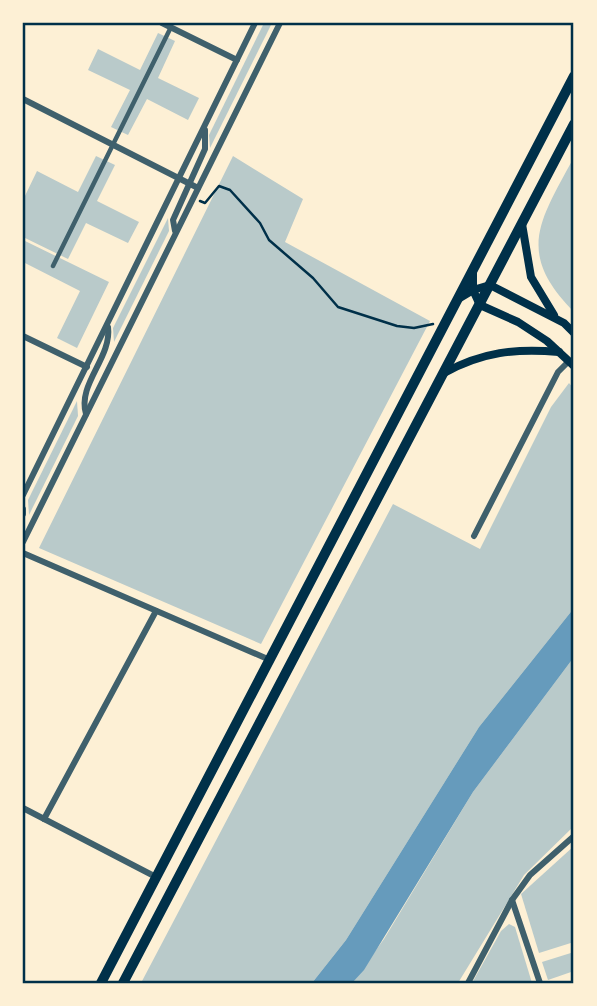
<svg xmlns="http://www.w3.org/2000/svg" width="597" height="1006" font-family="'Zilla Slab',serif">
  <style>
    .green { fill: #b9caca }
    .water { fill: #669bbc }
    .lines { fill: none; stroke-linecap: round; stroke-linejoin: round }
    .path { stroke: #003049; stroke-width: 2.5 }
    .pedestrian { stroke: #3f606c; stroke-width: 4.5 }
    .minor { stroke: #3f606c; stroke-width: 6 }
    .secondary { stroke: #003049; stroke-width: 8 }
    .trunk { stroke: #003049; stroke-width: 10 }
    .neatline { fill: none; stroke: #003049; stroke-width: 2.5 }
  </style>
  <rect width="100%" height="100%" fill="#fdf0d5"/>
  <!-- green -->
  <g class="green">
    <path d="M264 23H272L210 148 209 135Z"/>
    <path d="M158 33 175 41 158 78 199 98 188 120 147 99 128 135 111 127 130 90 88 70 98 49 140 70Z"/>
    <path d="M96 156 115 165 97 201 139 222 128 243 86 223 68 259 23 237V200L37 171 78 192Z"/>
    <path d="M233 156 303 199 285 242 430 321 261 644 39 548Z"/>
    <path d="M574 157V312C515 252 540 221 574 157Z"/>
    <path d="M168 218 169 231 114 342 113 328Z"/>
    <path d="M23 240 109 282 77 348 57 338 80 291 23 262Z"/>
    <path d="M569 383 574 389V608L479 727 346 940 312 983H141L393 504 480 549 551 407Z"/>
    <path d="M77 401 78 416 29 515 28 500Z"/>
    <path d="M574 657V826L524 875 458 983H352L384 939 473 792Z"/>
    <path d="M574 846V942L539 953 521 894Z"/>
    <path d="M509 924 515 927 532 983H472L501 931Z"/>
    <path d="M574 952V971L548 980 542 962Z"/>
  </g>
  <!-- water -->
  <path class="water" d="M574 608V657L473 792 364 970 352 983H312L346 940 479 727Z"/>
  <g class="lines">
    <!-- path -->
    <path class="path" d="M200 201 205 203 219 186 230 190 260 223 269 240 313 278 338 307 397 326 414 328 433 324"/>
    <!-- pedestrian -->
    <path class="pedestrian" d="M53 266 171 27"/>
    <!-- minor -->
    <g class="minor">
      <path d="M162 23 237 60"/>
      <path d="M23 99 198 188"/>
      <path d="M175 231 173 220 205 149V130"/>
      <path d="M23 336 87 367"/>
      <path d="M86 414C77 384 112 358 108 327"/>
      <path d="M23 495 255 23"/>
      <path d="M23 509V514"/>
      <path d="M474 536 558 372 569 361"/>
      <path d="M23 542 280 23"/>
      <path d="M23 553 270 660"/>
      <path d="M23 808 156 877"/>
      <path d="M44 819 156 611"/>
      <path d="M512 900 540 983"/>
      <path d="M468 983 512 900 530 875 574 836"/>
    </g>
    <!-- secondary -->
    <g class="secondary">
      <path d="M522 224 531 277 554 315"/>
      <path d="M473 272V290L480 305 518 322 547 341 574 366"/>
      <path d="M458 299 473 290 490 285 564 323 574 333"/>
      <path d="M444 373C482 352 516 348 559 352"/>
    </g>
    <!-- trunk -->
    <g class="trunk">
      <path d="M101 983 574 76"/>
      <path d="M123 983 574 124"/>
    </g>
  </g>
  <!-- border -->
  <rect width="597" height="1006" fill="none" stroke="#fdf0d5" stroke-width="49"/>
  <rect x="24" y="24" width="548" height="958" class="neatline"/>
</svg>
